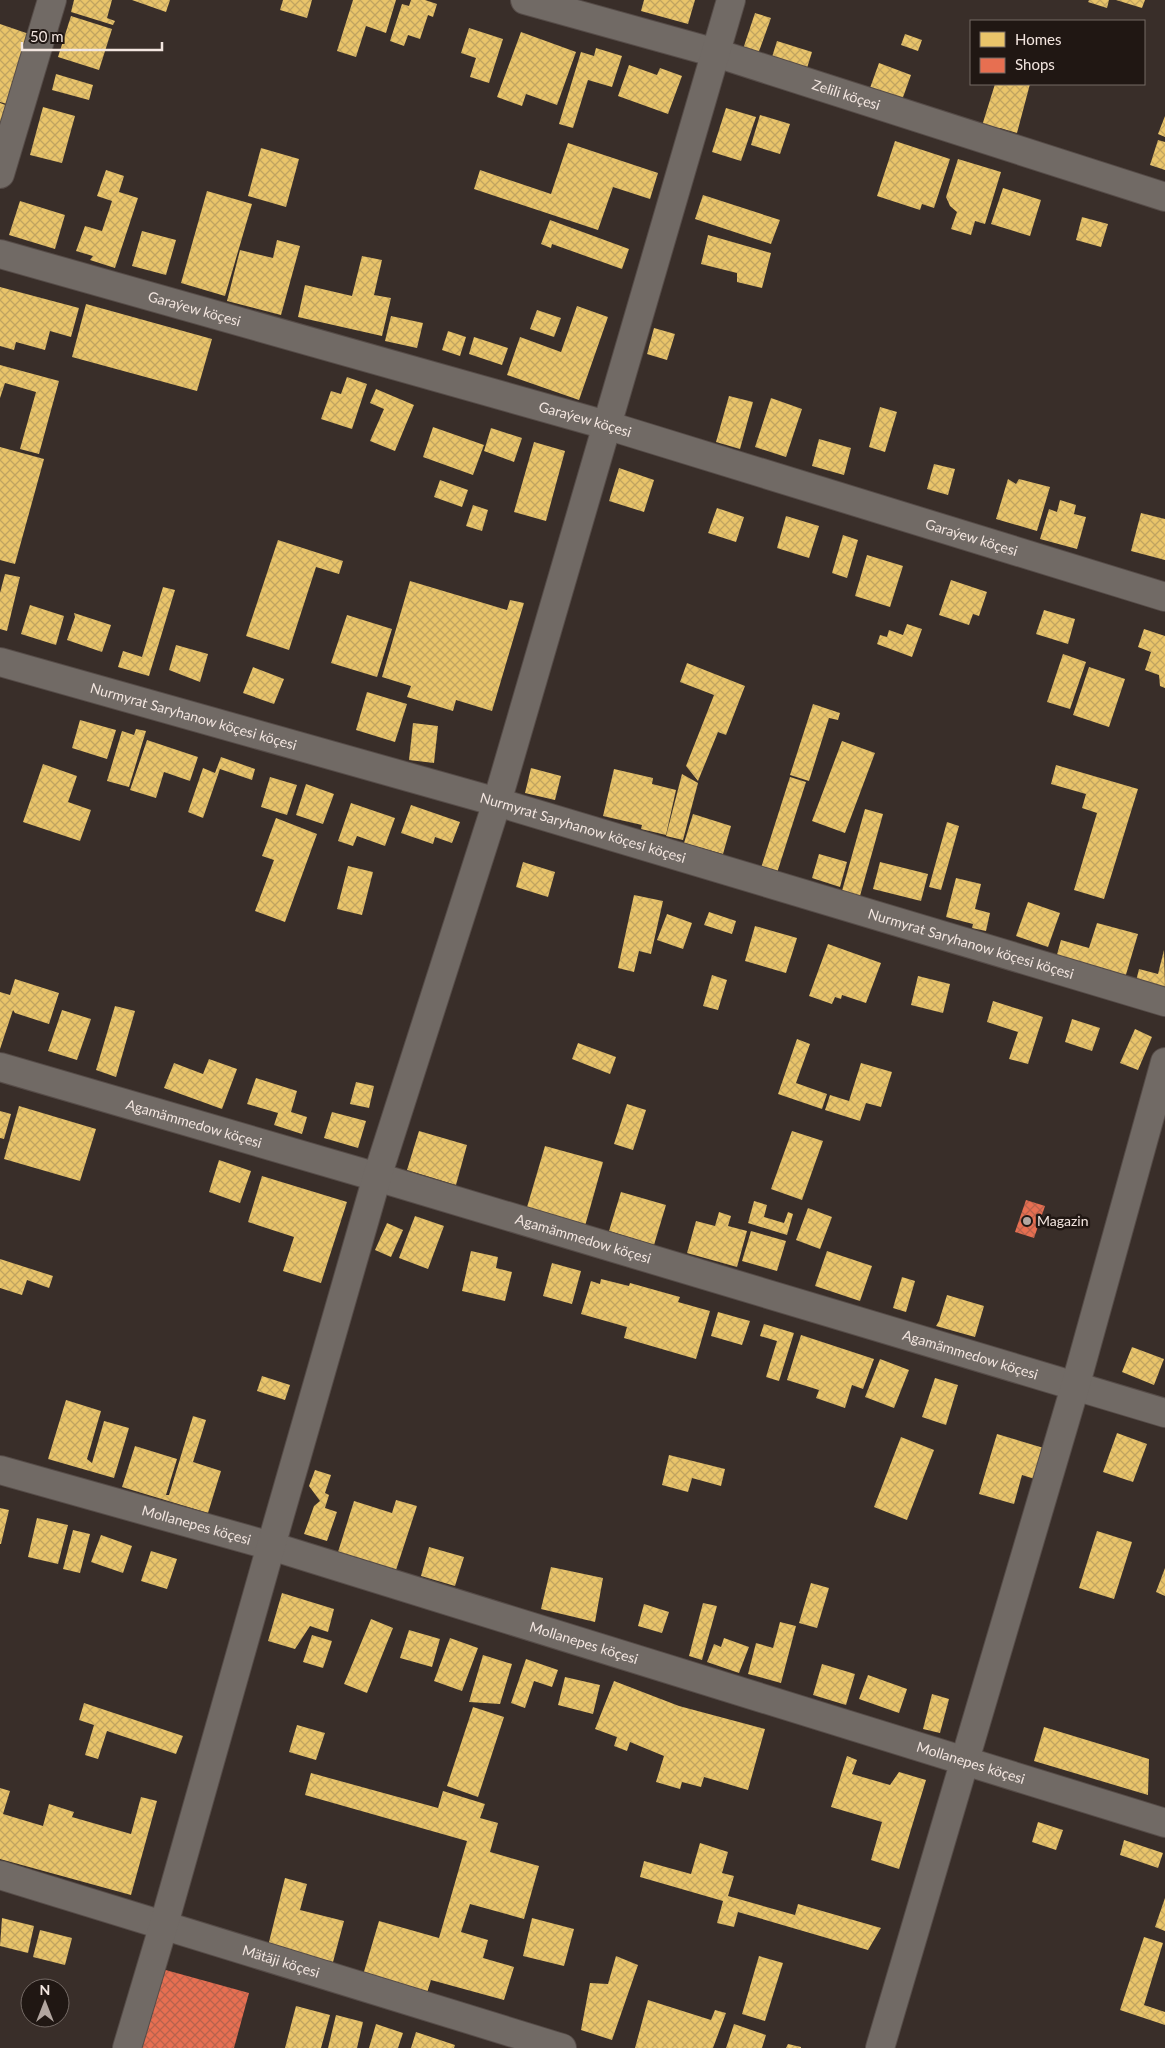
<svg xmlns="http://www.w3.org/2000/svg" width="1165" height="2048" font-family="Lato,sans-serif">
  <style>
    .homes { fill: url(#homes-cross-hatch) }
    .shops { fill: url(#shops-cross-hatch) }
    .lines { fill: none; stroke-linecap: round; stroke-linejoin: round }
    .minor-casing { stroke: #564c48; stroke-width: 30 }
    .minor { stroke: #716a65; stroke-width: 28 }
    .poi-dot { fill: #b2a6a0; stroke: #201713; stroke-width: 2 }
    .labels { text-anchor: middle; stroke-width: 5; stroke-linejoin: round; paint-order: stroke }
    .street-label { font-size: 14px; fill: #f3e6e0; stroke: #201713 }
    .poi-label { font-size: 14px; fill: #f3e6e0; stroke: #201713; text-anchor: start }
  </style>
  <defs>
    <pattern id="homes-cross-hatch" width="8" height="8" patternUnits="userSpaceOnUse" patternTransform="scale(1.25)"><rect width="8" height="8" fill="#e9c46a"/><path d="M0 0l8 8M0 8l8-8" fill="none" stroke="#c1a460"/></pattern>
    <pattern id="shops-cross-hatch" width="8" height="8" patternUnits="userSpaceOnUse" patternTransform="scale(1.25)"><rect width="8" height="8" fill="#e76f51"/><path d="M0 0l8 8M0 8l8-8" fill="none" stroke="#b8624d"/></pattern>
  </defs>
  <rect width="100%" height="100%" fill="#392e29"/>
  <!-- homes -->
  <g class="homes">
    <path d="M74 0H112L107 18 115 21 113 25 71 12Z"/>
    <path d="M132 0H170L166 12Z"/>
    <path d="M283 0H312L307 18 280 10Z"/>
    <path d="M353 0H396L386 33 366 26 356 57 337 51Z"/>
    <path d="M411 0H425L437 4 433 17 428 15 420 39 408 35 404 46 390 41 402 4 409 6Z"/>
    <path d="M644 0H695L688 24 641 11Z"/>
    <path d="M1089 0H1109L1107 8 1088 2Z"/>
    <path d="M1116 0H1145L1142 8Z"/>
    <path d="M755 13 771 18 758 54 743 49Z"/>
    <path d="M71 16 112 29 99 70 58 57Z"/>
    <path d="M0 24 32 35 7 104 0 102Z"/>
    <path d="M469 28 503 39 489 83 470 77 476 58 461 53Z"/>
    <path d="M521 32 576 52 557 105 526 94 522 106 497 97Z"/>
    <path d="M905 34 922 40 918 51 901 45Z"/>
    <path d="M777 41 812 52 807 68 772 57Z"/>
    <path d="M596 48 622 56 612 87 588 80 573 128 559 124 581 52 594 56Z"/>
    <path d="M879 63 911 75 902 100 870 88Z"/>
    <path d="M629 65 657 75 660 68 682 76 668 114 618 96Z"/>
    <path d="M56 74 93 85 89 100 52 90Z"/>
    <path d="M995 84H1030L1017 133 1000 128 995 132 981 129Z"/>
    <path d="M0 103 11 107 0 136Z"/>
    <path d="M43 107 75 116 62 163 30 155Z"/>
    <path d="M726 108 756 117 741 161 712 152Z"/>
    <path d="M760 115 790 124 780 154 751 145Z"/>
    <path d="M1165 116V137L1158 134Z"/>
    <path d="M1158 140 1165 142V170L1150 165Z"/>
    <path d="M895 141 950 159 934 208 922 204 920 210 877 196Z"/>
    <path d="M568 143 658 173 650 199 613 187 598 230 474 189 480 170 551 194Z"/>
    <path d="M261 148 299 159 286 207 248 196Z"/>
    <path d="M958 159 1001 172 985 224 975 221 971 235 951 229 957 212 950 206 946 197Z"/>
    <path d="M106 170 124 176 119 192 138 198 115 268 90 260 93 256 76 251 85 226 102 231 112 201 97 196Z"/>
    <path d="M1003 188 1041 200 1030 236 991 224Z"/>
    <path d="M207 191 252 204 225 296 181 283Z"/>
    <path d="M703 195 780 220 771 244 695 219Z"/>
    <path d="M20 201 65 215 55 249 9 235Z"/>
    <path d="M1082 217 1108 224 1101 247 1076 240Z"/>
    <path d="M550 220 629 249 622 269 552 244 551 248 541 244Z"/>
    <path d="M142 231 176 240 166 275 132 266Z"/>
    <path d="M708 235 771 253 762 288 737 282V273L701 264Z"/>
    <path d="M277 240 300 246 281 315 227 301 240 250 273 258Z"/>
    <path d="M362 256 382 260 374 295 391 298 382 336 298 317 305 285 352 296Z"/>
    <path d="M0 287 79 308 71 337 50 331 45 350 16 342 14 350 0 346Z"/>
    <path d="M86 304 212 339 197 391 72 357Z"/>
    <path d="M577 306 608 317 579 400 507 375 520 337 561 352Z"/>
    <path d="M537 310 561 318 554 337 530 329Z"/>
    <path d="M391 316 423 323 417 348 385 341Z"/>
    <path d="M654 328 675 334 667 360 647 354Z"/>
    <path d="M448 331 466 337 460 356 442 350Z"/>
    <path d="M474 337 508 348 502 365 469 354Z"/>
    <path d="M0 365 59 381 39 454 20 449 36 392 5 383 0 398Z"/>
    <path d="M347 377 367 384 352 429 321 419 331 391 341 394Z"/>
    <path d="M376 389 414 405 395 451 370 441 384 409 370 403Z"/>
    <path d="M729 396 753 402 740 449 716 442Z"/>
    <path d="M771 398 802 409 786 457 755 447Z"/>
    <path d="M880 407 897 412 885 452 869 447Z"/>
    <path d="M433 427 484 445 473 475 423 457Z"/>
    <path d="M491 428 522 438 514 462 484 451Z"/>
    <path d="M819 439 851 448 844 475 812 466Z"/>
    <path d="M534 442 565 451 546 521 514 512Z"/>
    <path d="M0 447 44 459 15 564 0 560Z"/>
    <path d="M934 464 955 469 948 495 927 489Z"/>
    <path d="M619 468 654 480 644 512 609 501Z"/>
    <path d="M1008 479 1016 484 1019 479 1050 487 1037 531 996 519Z"/>
    <path d="M440 480 468 490 462 507 434 497Z"/>
    <path d="M1060 500 1076 505 1074 514 1086 517 1077 549 1040 539 1049 509 1057 512Z"/>
    <path d="M473 505 488 510 482 531 466 526Z"/>
    <path d="M717 508 744 517 736 542 708 533Z"/>
    <path d="M1141 513 1165 519V560L1131 551Z"/>
    <path d="M786 516 819 526 809 558 777 548Z"/>
    <path d="M843 535 858 540 847 578 832 573Z"/>
    <path d="M278 540 343 561 339 574 316 567 289 650 246 636Z"/>
    <path d="M867 555 903 566 890 607 855 596Z"/>
    <path d="M5 574 20 577 7 631 0 629V593Z"/>
    <path d="M951 580 987 592 979 616 973 614 969 625 939 615Z"/>
    <path d="M410 581 507 610 510 600 524 603 492 711 456 700 453 711 407 697 411 686 382 677Z"/>
    <path d="M163 587 175 590 149 676 118 667 123 651 142 657Z"/>
    <path d="M30 605 64 616 56 645 21 634Z"/>
    <path d="M1044 610 1075 619 1068 644 1036 634Z"/>
    <path d="M74 613 111 625 102 652 67 640 75 617Z"/>
    <path d="M347 615 392 629 377 677 331 663Z"/>
    <path d="M907 624 922 629 912 657 877 644 880 635 887 637 889 630 903 635Z"/>
    <path d="M1144 629 1165 636V688L1160 686 1159 675 1145 670 1151 652 1138 647Z"/>
    <path d="M176 645 208 654 200 682 169 670Z"/>
    <path d="M1063 654 1086 662 1070 709 1047 702Z"/>
    <path d="M687 663 745 686 726 735 718 732 698 781 686 766 714 695 680 682Z"/>
    <path d="M253 667 284 679 274 704 243 693Z"/>
    <path d="M1089 667 1125 679 1109 727 1073 715Z"/>
    <path d="M367 692 407 704 395 742 356 730Z"/>
    <path d="M813 704 840 713 838 720 829 718 809 781 790 775Z"/>
    <path d="M80 720 116 730 107 759 72 748Z"/>
    <path d="M413 723 438 726 434 763 409 760Z"/>
    <path d="M136 729 146 731 129 787 107 781 122 731 134 735Z"/>
    <path d="M147 740 198 757 190 781 164 772 156 798 130 790Z"/>
    <path d="M842 741 875 753 845 833 812 821Z"/>
    <path d="M221 757 255 769 252 780 220 769 203 818 188 812 203 768 215 773Z"/>
    <path d="M43 764 77 776 68 802 91 810 80 841 23 822Z"/>
    <path d="M1056 765 1138 789 1104 899 1074 890 1097 813 1082 808 1086 794 1051 784Z"/>
    <path d="M531 768 561 776 555 800 525 793Z"/>
    <path d="M614 769 653 778 652 784 676 790 666 835 641 829 642 825 603 816Z"/>
    <path d="M682 774 698 783 683 840 666 836Z"/>
    <path d="M270 777 297 785 287 815 261 807Z"/>
    <path d="M790 777 806 782 777 873 761 868Z"/>
    <path d="M306 784 334 794 323 824 296 815Z"/>
    <path d="M351 803 395 818 385 846 357 836 353 846 338 841Z"/>
    <path d="M411 805 460 822 452 843 435 837 433 844 401 833Z"/>
    <path d="M865 809 883 814 858 903 840 898Z"/>
    <path d="M693 814 731 826 723 854 684 843Z"/>
    <path d="M276 818 317 834 285 922 255 911 274 860 262 856Z"/>
    <path d="M947 822 959 826 941 890 929 887Z"/>
    <path d="M819 854 847 862 840 887 812 878Z"/>
    <path d="M523 862 555 872 548 897 516 887Z"/>
    <path d="M880 862 928 874 921 901 873 889Z"/>
    <path d="M348 866 373 872 362 915 337 909Z"/>
    <path d="M956 878 981 884 975 909 990 913 986 931 972 928 973 924 946 917Z"/>
    <path d="M634 895 663 901 651 954 639 951 634 972 618 968Z"/>
    <path d="M1028 902 1060 913 1048 947 1016 936Z"/>
    <path d="M709 912 736 921 732 934 704 925Z"/>
    <path d="M667 914 692 923 683 949 657 940Z"/>
    <path d="M1097 923 1138 934 1125 978 1056 958 1061 940 1089 948Z"/>
    <path d="M755 926 797 938 786 973 745 961Z"/>
    <path d="M828 944 881 963 866 1003 842 995 841 999 835 997 832 1004 809 996Z"/>
    <path d="M1164 950 1165 989 1136 981 1139 969 1158 974Z"/>
    <path d="M712 975 727 980 718 1010 703 1006Z"/>
    <path d="M918 976 950 984 943 1013 911 1005Z"/>
    <path d="M15 979 59 993 49 1024 15 1013 13 1010 0 1049V992L10 995Z"/>
    <path d="M993 1001 1043 1017 1028 1064 1009 1059 1018 1032 987 1022Z"/>
    <path d="M115 1006 135 1011 116 1077 96 1070Z"/>
    <path d="M62 1010 91 1019 77 1060 48 1051Z"/>
    <path d="M1072 1019 1100 1028 1092 1051 1065 1042Z"/>
    <path d="M1135 1029 1152 1037 1138 1070 1120 1063Z"/>
    <path d="M797 1039 810 1044 796 1083 827 1094 822 1109 778 1094Z"/>
    <path d="M578 1043 616 1057 610 1074 572 1059Z"/>
    <path d="M209 1059 237 1069 222 1109 164 1088 174 1063 203 1074Z"/>
    <path d="M861 1063 892 1072 881 1107 866 1103 860 1121 825 1110 830 1095 849 1101Z"/>
    <path d="M256 1078 297 1091 291 1112 307 1117 302 1134 274 1125 278 1113 247 1104Z"/>
    <path d="M356 1082 374 1086 369 1108 350 1104Z"/>
    <path d="M627 1104 646 1110 633 1150 614 1144Z"/>
    <path d="M19 1106 96 1129 80 1181 4 1159Z"/>
    <path d="M0 1111 11 1114 4 1139 0 1138Z"/>
    <path d="M332 1112 366 1121 358 1148 324 1138Z"/>
    <path d="M419 1131 467 1145 456 1185 407 1170Z"/>
    <path d="M792 1131 823 1141 802 1200 771 1189Z"/>
    <path d="M545 1146 603 1162 585 1226 525 1214Z"/>
    <path d="M219 1160 251 1171 240 1203 209 1192Z"/>
    <path d="M262 1176 347 1202 321 1283 283 1271 294 1237 248 1222Z"/>
    <path d="M621 1192 666 1205 654 1245 609 1231Z"/>
    <path d="M754 1201 767 1205 764 1217 784 1223 788 1212 793 1214 787 1235 748 1223Z"/>
    <path d="M808 1208 832 1217 820 1249 796 1240Z"/>
    <path d="M719 1212 731 1216 728 1226 747 1231 737 1267 687 1253 696 1221 715 1226Z"/>
    <path d="M415 1216 444 1226 428 1269 399 1258Z"/>
    <path d="M387 1223 403 1230 391 1257 375 1250Z"/>
    <path d="M751 1231 786 1241 777 1271 742 1261Z"/>
    <path d="M471 1251 498 1257 496 1268 512 1272 505 1301 462 1291Z"/>
    <path d="M827 1251 872 1266 860 1301 815 1286Z"/>
    <path d="M0 1259 53 1276 49 1288 27 1280 22 1295 0 1288Z"/>
    <path d="M552 1263 581 1271 572 1304 543 1296Z"/>
    <path d="M902 1277 915 1281 906 1312 893 1308Z"/>
    <path d="M601 1279 629 1286 630 1283 680 1297 678 1302 710 1311 696 1359 624 1338 627 1327 581 1314 591 1281 600 1284Z"/>
    <path d="M947 1295 984 1306 975 1337 936 1326 939 1321Z"/>
    <path d="M718 1312 750 1321 742 1345 711 1336Z"/>
    <path d="M764 1324 794 1333 779 1381 766 1377 777 1341 760 1336Z"/>
    <path d="M801 1335 874 1359 863 1389 852 1385 845 1408 816 1398 819 1390 787 1380Z"/>
    <path d="M1132 1347 1164 1359 1154 1385 1122 1372Z"/>
    <path d="M880 1359 909 1370 894 1408 865 1397Z"/>
    <path d="M262 1376 290 1385 285 1400 257 1391Z"/>
    <path d="M935 1378 958 1385 946 1425 922 1417Z"/>
    <path d="M66 1400 101 1411 87 1459 92 1463 104 1421 129 1428 114 1478 48 1459Z"/>
    <path d="M193 1416 206 1420 193 1462 221 1471 208 1513 122 1487 135 1446 177 1459 166 1495H169Z"/>
    <path d="M1117 1433 1147 1444 1133 1482 1103 1472Z"/>
    <path d="M997 1434 1047 1449 1038 1480 1022 1475 1014 1504 979 1494Z"/>
    <path d="M901 1437 934 1450 907 1520 874 1507Z"/>
    <path d="M669 1455 725 1469 721 1486 692 1478 688 1492 662 1485Z"/>
    <path d="M315 1470 331 1475 325 1493 329 1495 325 1508 337 1512 327 1541 304 1534 314 1506 320 1501 309 1486Z"/>
    <path d="M396 1500 417 1506 396 1570 338 1552 354 1501 392 1513Z"/>
    <path d="M0 1508 9 1510 1 1544H0Z"/>
    <path d="M37 1518 68 1525 58 1564 28 1557Z"/>
    <path d="M73 1530 90 1534 80 1573 63 1569Z"/>
    <path d="M1097 1531 1132 1542 1114 1599 1079 1588Z"/>
    <path d="M101 1535 132 1546 123 1573 91 1562Z"/>
    <path d="M429 1547 464 1557 455 1586 421 1576Z"/>
    <path d="M151 1551 177 1559 167 1589 141 1581Z"/>
    <path d="M551 1567 603 1578 595 1622 541 1609Z"/>
    <path d="M1165 1568V1596L1156 1592Z"/>
    <path d="M811 1583 829 1588 817 1628 799 1623Z"/>
    <path d="M282 1593 334 1609 328 1632 310 1626 295 1649 268 1641Z"/>
    <path d="M703 1603 717 1606 702 1660 689 1656Z"/>
    <path d="M644 1604 669 1612 662 1633 638 1626Z"/>
    <path d="M371 1619 393 1628 367 1693 344 1684Z"/>
    <path d="M780 1622 796 1626 781 1683 748 1674 756 1643 773 1648Z"/>
    <path d="M409 1630 440 1639 432 1667 400 1658Z"/>
    <path d="M312 1635 332 1641 323 1668 303 1662Z"/>
    <path d="M450 1638 478 1648 462 1691 434 1681Z"/>
    <path d="M724 1638 749 1647 739 1673 707 1662 714 1644 721 1647Z"/>
    <path d="M483 1655 512 1664 500 1704 469 1702Z"/>
    <path d="M526 1659 558 1670 552 1687 534 1681 525 1708 511 1703Z"/>
    <path d="M822 1664 855 1674 846 1705 813 1695Z"/>
    <path d="M868 1675 907 1689 899 1713 859 1699Z"/>
    <path d="M565 1677 600 1685 593 1714 558 1705Z"/>
    <path d="M614 1681 679 1706 765 1729 748 1790 704 1777 701 1787 682 1782 680 1789 656 1782 664 1756 630 1742 627 1751 614 1746 617 1737 595 1729Z"/>
    <path d="M932 1694 949 1699 940 1733 923 1729Z"/>
    <path d="M84 1703 183 1736 176 1754 107 1731 98 1759 85 1755 94 1725 79 1720Z"/>
    <path d="M473 1707 504 1717 478 1797 447 1786Z"/>
    <path d="M297 1725 325 1733 316 1760 289 1752Z"/>
    <path d="M1044 1727 1149 1759 1148 1795 1034 1761Z"/>
    <path d="M847 1756 857 1760 852 1774 890 1785 899 1772 926 1780 899 1869 871 1860 882 1822 831 1807Z"/>
    <path d="M311 1773 438 1808 443 1791 485 1804 480 1818 498 1823 490 1852 539 1866 524 1919 470 1904 461 1932 488 1940 483 1958 514 1967 504 2000 431 1980 427 1993 363 1975 379 1921 439 1938 467 1841 305 1795Z"/>
    <path d="M0 1788 10 1791 3 1814 43 1826 49 1804 74 1812 72 1817 131 1834 141 1797 157 1801 131 1895 0 1859Z"/>
    <path d="M1038 1822 1063 1830 1056 1850 1032 1842Z"/>
    <path d="M1124 1840 1163 1853 1158 1868 1120 1855Z"/>
    <path d="M700 1843 728 1852 722 1873 734 1876 728 1896 795 1915 798 1904 881 1928 868 1950 738 1912 734 1927 717 1923 723 1901 640 1877 644 1861 691 1874Z"/>
    <path d="M285 1878 307 1884 300 1910 344 1921 333 1962 268 1946Z"/>
    <path d="M1165 1898V1931L1155 1927Z"/>
    <path d="M2 1918 34 1926 28 1953 0 1946Z"/>
    <path d="M532 1918 574 1929 564 1966 523 1956Z"/>
    <path d="M40 1930 72 1938 65 1965 33 1957Z"/>
    <path d="M1144 1937 1163 1943 1144 2005 1165 2012V2025L1120 2010Z"/>
    <path d="M616 1956 638 1965 612 2040 581 2030 590 1983 608 1984Z"/>
    <path d="M759 1956 783 1963 765 2021 742 2014Z"/>
    <path d="M648 2000 711 2020 715 2010 726 2013 713 2048H635Z"/>
    <path d="M296 2006 330 2015 321 2048H285Z"/>
    <path d="M336 2015 363 2022 357 2048H328Z"/>
    <path d="M376 2024 403 2033 398 2048H369Z"/>
    <path d="M734 2024 766 2035 762 2048H726Z"/>
    <path d="M416 2032 455 2045 454 2048H411Z"/>
    <path d="M788 2044 801 2047V2048H786Z"/>
  </g>
  <!-- shops -->
  <g class="shops">
    <path d="M1026 1200 1045 1206 1034 1238 1015 1232Z"/>
    <path d="M162 1969 249 1993 234 2048H140Z"/>
  </g>
  <g class="lines">
    <defs>
      <g id="minor">
        <path id="s1" d="M525 0 716 53 1165 197"/>
        <path d="M0 174 52 0"/>
        <path id="s2" d="M0 254 606 425 1165 597"/>
        <path id="s3" d="M0 662 497 802 1165 1002"/>
        <path id="s4" d="M0 1067 377 1177 1165 1413"/>
        <path id="s5" d="M0 1470 271 1546 1165 1823"/>
        <path id="s6" d="M0 1875 562 2048"/>
        <path d="M127 2048 164 1924 271 1546 377 1177 497 802 731 0"/>
        <path d="M880 2048 1075 1387 1165 1062"/>
      </g>
    </defs>
    <!-- minor casing -->
    <use href="#minor" class="minor-casing"/>
    <!-- minor -->
    <use href="#minor" class="minor"/>
  </g>
  <!-- markers -->
  <circle class="poi-dot" cx="1027" cy="1221" r="5"/>
  <g class="labels">
    <!-- street labels -->
    <g class="street-label">
      <text dy="5" stroke="none"><textPath href="#s1" startOffset="335">Zelili köçesi</textPath></text>
      <text dy="5" stroke="none"><textPath href="#s2" startOffset="202">Garaýew köçesi</textPath></text>
      <text dy="5" stroke="none"><textPath href="#s2" startOffset="608">Garaýew köçesi</textPath></text>
      <text dy="5" stroke="none"><textPath href="#s2" startOffset="1012">Garaýew köçesi</textPath></text>
      <text dy="5" stroke="none"><textPath href="#s3" startOffset="201">Nurmyrat Saryhanow köçesi köçesi</textPath></text>
      <text dy="5" stroke="none"><textPath href="#s3" startOffset="606">Nurmyrat Saryhanow köçesi köçesi</textPath></text>
      <text dy="5" stroke="none"><textPath href="#s3" startOffset="1011">Nurmyrat Saryhanow köçesi köçesi</textPath></text>
      <text dy="5" stroke="none"><textPath href="#s4" startOffset="202">Agamämmedow köçesi</textPath></text>
      <text dy="5" stroke="none"><textPath href="#s4" startOffset="608">Agamämmedow köçesi</textPath></text>
      <text dy="5" stroke="none"><textPath href="#s4" startOffset="1012">Agamämmedow köçesi</textPath></text>
      <text dy="5" stroke="none"><textPath href="#s5" startOffset="204">Mollanepes köçesi</textPath></text>
      <text dy="5" stroke="none"><textPath href="#s5" startOffset="609">Mollanepes köçesi</textPath></text>
      <text dy="5" stroke="none"><textPath href="#s5" startOffset="1014">Mollanepes köçesi</textPath></text>
      <text dy="5" stroke="none"><textPath href="#s6" startOffset="294">Mätäji köçesi</textPath></text>
    </g>
    <!-- poi labels -->
    <g class="poi-label">
      <text x="1037" y="1226">Magazin</text>
    </g>
  </g>
  <!-- legend -->
  <rect x="970" y="20" width="175" height="65" fill="#201713" stroke="#746a65"/>
  <rect x="980" y="32" width="25" height="15" fill="#e9c46a" stroke="#746a65"/>
  <text x="1015" y="45" font-size="15" fill="#f3e6e0">Homes</text>
  <rect x="980" y="58" width="25" height="15" fill="#e76f51" stroke="#746a65"/>
  <text x="1015" y="70" font-size="15" fill="#f3e6e0">Shops</text>
  <!-- north arrow -->
  <g transform="translate(45 2003)"><circle r="24" fill="#201713" stroke="#746a65"/>
  <path d="M0-4L9 19L0 12L-9 19Z" fill="#b2a6a0"/>
  <text y="-8" font-size="14" font-weight="bold" text-anchor="middle" fill="#f3e6e0">N</text>
  </g>
  <!-- scale -->
  <path d="M22 42v8h140v-8" fill="none" stroke="#f3e6e0" stroke-width="2.5"/>
  <text x="30" y="42" font-size="15" fill="#f3e6e0" stroke="#201713" stroke-width="4" paint-order="stroke">50 m</text>
</svg>
